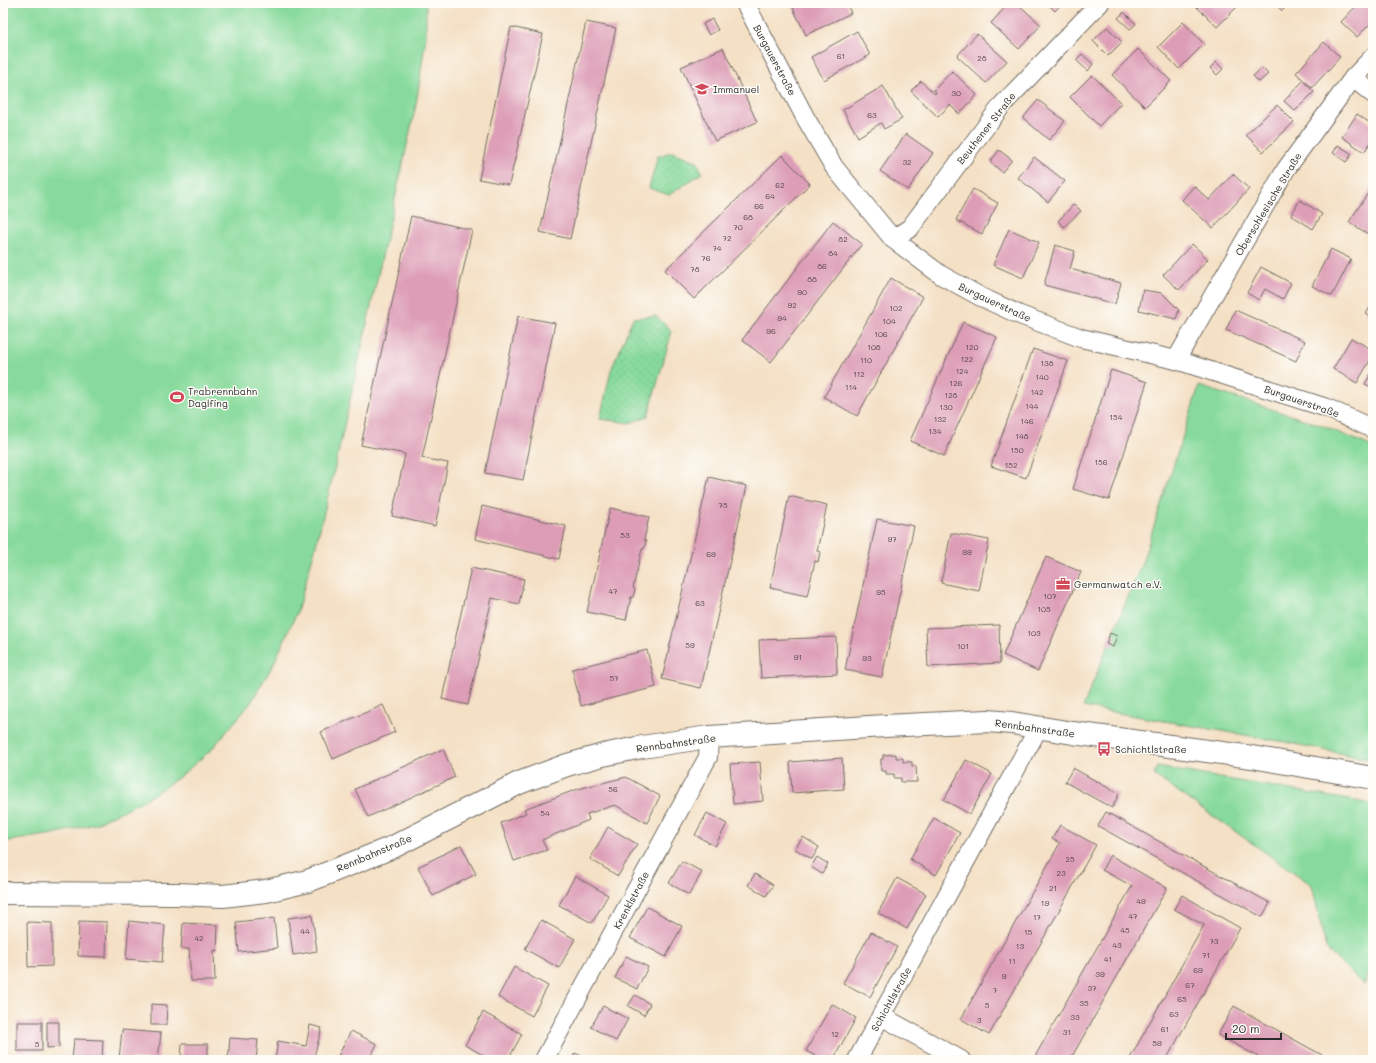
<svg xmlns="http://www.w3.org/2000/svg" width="1376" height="1063" font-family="Mali,sans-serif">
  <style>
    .grass { fill: #87da9b; stroke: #598263 }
    .park { fill: url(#park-dots); stroke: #598263 }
    .building { fill: #dd9db6 }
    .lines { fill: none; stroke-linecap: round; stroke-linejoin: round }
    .minor-casing { stroke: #716a61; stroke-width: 20 }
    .tertiary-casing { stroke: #716a61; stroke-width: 24 }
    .minor { stroke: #fff; stroke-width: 18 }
    .tertiary { stroke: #fff; stroke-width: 22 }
    .labels { text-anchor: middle; stroke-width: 3; stroke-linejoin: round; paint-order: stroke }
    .number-label { font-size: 8px; fill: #58484e }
    .street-label { font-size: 10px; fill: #2b2b2b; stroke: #fdfcf7 }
    .poi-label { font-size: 10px; fill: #2b2b2b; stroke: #fdfcf7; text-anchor: start }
  </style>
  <defs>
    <pattern id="park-dots" width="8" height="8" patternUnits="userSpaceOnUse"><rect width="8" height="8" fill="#87da9b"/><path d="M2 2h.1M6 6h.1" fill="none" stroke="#75bb86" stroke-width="1.8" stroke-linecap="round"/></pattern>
  </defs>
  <rect width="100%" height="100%" fill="#fdfcf7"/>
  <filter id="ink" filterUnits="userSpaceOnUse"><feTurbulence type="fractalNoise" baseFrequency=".025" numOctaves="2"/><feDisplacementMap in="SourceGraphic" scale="8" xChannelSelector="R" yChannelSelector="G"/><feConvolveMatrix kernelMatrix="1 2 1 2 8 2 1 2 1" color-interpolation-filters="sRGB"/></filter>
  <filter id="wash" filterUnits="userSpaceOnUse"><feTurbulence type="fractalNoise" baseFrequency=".012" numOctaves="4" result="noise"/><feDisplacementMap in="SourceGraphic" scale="16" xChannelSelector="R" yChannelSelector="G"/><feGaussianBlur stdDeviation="0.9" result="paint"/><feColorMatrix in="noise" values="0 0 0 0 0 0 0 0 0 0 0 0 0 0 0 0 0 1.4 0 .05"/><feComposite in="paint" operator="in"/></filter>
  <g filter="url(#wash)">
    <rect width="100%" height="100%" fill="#f4e0c4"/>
    <!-- grass -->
    <g class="grass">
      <path d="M3 3H426V36L416 105 334 471 315 549 297 612 274 663 250 704 210 751 178 778 146 799 95 824 53 834 9 841H3Z"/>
      <path d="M1199 386 1321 425 1373 447V760L1285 742 1083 707 1143 560Z"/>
      <path d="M1157 767 1373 804V960L1364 985 1326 949 1312 885 1154 775Z"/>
    </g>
    <!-- park -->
    <g class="park">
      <path d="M672 152 697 161 702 173 669 195 649 188 658 156Z"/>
      <path d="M656 316 672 331 648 416 630 423 600 419 611 370 633 318Z"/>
    </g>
    <g id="blocks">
      <!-- building -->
      <g class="building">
        <path d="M798 3H846L851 13 806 35 792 6Z"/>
        <path d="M1009 3H1017L1041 25 1019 49 991 23Z"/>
        <path d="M1047 3H1062L1055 11Z"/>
        <path d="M1196 3H1233L1237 7 1217 27 1194 4Z"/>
        <path d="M1277 3H1290L1282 11 1276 4Z"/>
        <path d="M1359 3H1373V21L1357 37 1341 22Z"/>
        <path d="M1124 12 1136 24 1130 29 1118 18Z"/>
        <path d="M712 19 718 30 709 35 703 24Z"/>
        <path d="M586 22 616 28 570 239 540 232Z"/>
        <path d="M1183 22 1204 44 1179 69 1158 47Z"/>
        <path d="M511 27 543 34 509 185 479 179Z"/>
        <path d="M1107 27 1122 42 1108 56 1093 41Z"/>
        <path d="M857 31 870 55 824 80 811 57Z"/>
        <path d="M977 34 1007 61 986 83 957 56Z"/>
        <path d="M1324 42 1340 57 1312 88 1296 73Z"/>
        <path d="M723 48 757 122 715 141 681 67Z"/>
        <path d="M1138 49 1171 81 1145 107 1112 75Z"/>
        <path d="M1082 54 1093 64 1088 71 1076 60Z"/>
        <path d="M1216 62 1223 69 1217 75 1210 68Z"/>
        <path d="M1262 68 1268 74 1259 82 1253 76Z"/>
        <path d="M952 71 977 95 959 114 950 105 938 117 911 91 921 81 935 94 936 92 934 90Z"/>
        <path d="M1092 75 1121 103 1099 126 1070 97Z"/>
        <path d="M1303 81 1314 92 1295 111 1284 101Z"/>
        <path d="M883 86 902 119 884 129 881 123 858 137 843 110Z"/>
        <path d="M1038 100 1065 121 1049 140 1023 118Z"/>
        <path d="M1277 105 1294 122 1263 152 1246 135Z"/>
        <path d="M1357 114 1373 125V139L1364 152 1342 137Z"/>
        <path d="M906 134 933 153 908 190 880 171Z"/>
        <path d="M1338 145 1352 154 1346 162 1333 153Z"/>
        <path d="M999 150 1012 160 1002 172 990 162Z"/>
        <path d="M782 155 810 184 694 299 665 270Z"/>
        <path d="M1034 157 1065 181 1048 202 1018 178Z"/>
        <path d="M1233 174 1249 189 1213 228 1182 200 1194 186 1209 200Z"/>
        <path d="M1372 187 1373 188V227L1368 234 1349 222Z"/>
        <path d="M973 189 998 203 982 234 956 220Z"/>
        <path d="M1300 200 1322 214 1313 229 1291 215Z"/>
        <path d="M1074 204 1081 211 1064 227 1058 221Z"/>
        <path d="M411 216 472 230 422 458 448 463 435 526 392 516 405 454 361 445Z"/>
        <path d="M833 221 862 244 771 362 742 340Z"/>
        <path d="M1009 229 1039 242 1023 278 993 265Z"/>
        <path d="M1192 244 1208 259 1179 290 1163 275Z"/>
        <path d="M1055 245 1075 251 1070 269 1121 283 1115 304 1044 285Z"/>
        <path d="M1331 249 1351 259 1332 296 1312 286Z"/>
        <path d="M1261 267 1291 283 1283 299 1265 289 1259 300 1247 293Z"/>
        <path d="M891 278 923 297 857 416 824 397Z"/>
        <path d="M1143 290 1162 293 1179 310 1176 319 1139 310Z"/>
        <path d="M1373 302V318L1366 314Z"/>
        <path d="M1235 310 1305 341 1296 361 1226 330Z"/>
        <path d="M518 316 555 323 523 480 485 473Z"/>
        <path d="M963 322 997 337 944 456 910 441Z"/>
        <path d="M1351 338 1373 350V355L1357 383 1333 369Z"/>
        <path d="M1033 349 1068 361 1026 478 991 466Z"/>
        <path d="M1111 370 1147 382 1109 500 1073 489Z"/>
        <path d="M1373 370V388L1365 384Z"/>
        <path d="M709 477 747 486 701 688 662 679Z"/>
        <path d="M789 496 827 505 817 551 820 552 818 562 815 561 807 596 770 588Z"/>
        <path d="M482 506 566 526 559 559 475 539Z"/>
        <path d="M610 508 649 517 644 540 646 541 644 549H642L633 588 635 589 633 597H631L626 620 587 612Z"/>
        <path d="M877 519 914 526 882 677 845 670Z"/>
        <path d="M951 533 989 540 979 591 941 583Z"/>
        <path d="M1046 557 1081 572 1038 671 1003 655Z"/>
        <path d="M471 568 524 579 519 604 492 598 468 705 442 699Z"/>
        <path d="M999 625 1000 663 928 667 926 628Z"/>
        <path d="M1110 633 1117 636 1113 647 1106 644Z"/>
        <path d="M836 637 837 674 761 678 759 640Z"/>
        <path d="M647 650 656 687 581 706 572 669Z"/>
        <path d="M383 705 395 732 333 759 321 732Z"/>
        <path d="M443 749 455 777 368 817 355 789Z"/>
        <path d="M896 754V758H903V762H912V766H916L917 782H901V778H894V774H886V771H881V759H883V755Z"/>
        <path d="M842 758 844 789 792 793 790 762Z"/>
        <path d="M966 760 992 774 970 814 944 800Z"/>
        <path d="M760 762 763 801 733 804 730 764Z"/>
        <path d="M1073 768 1119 794 1112 808 1065 782Z"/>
        <path d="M626 777 660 796 647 823 615 805 587 814 589 820 542 840 547 850 514 861 501 823 526 813 524 809 578 789Z"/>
        <path d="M1106 812 1270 903 1262 917 1098 826Z"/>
        <path d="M707 813 727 824 715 846 695 835Z"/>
        <path d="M934 818 960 833 936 875 910 859Z"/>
        <path d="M1060 825 1096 845 989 1035 961 1019 1060 843 1052 839Z"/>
        <path d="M608 827 637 844 618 876 590 859Z"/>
        <path d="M803 837 819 847 812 859 795 849Z"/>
        <path d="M461 845 476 874 433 896 418 867Z"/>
        <path d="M1110 855 1167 888 1070 1060H1033L1132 886 1102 870Z"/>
        <path d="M817 857 828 864 822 874 811 867Z"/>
        <path d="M682 861 702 872 689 895 669 883Z"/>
        <path d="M755 874 773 885 766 896 748 885Z"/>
        <path d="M575 876 608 895 592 923 559 905Z"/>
        <path d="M897 878 926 894 907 929 878 913Z"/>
        <path d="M1182 895 1240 928 1166 1060H1129L1204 925 1174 909Z"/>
        <path d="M647 907 682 926 666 957 630 938Z"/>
        <path d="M312 915 317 951 293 955 288 918Z"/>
        <path d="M274 918 277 948 239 952 236 922Z"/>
        <path d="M541 920 575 939 559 968 525 949Z"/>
        <path d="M79 921 107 922 106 957 78 956Z"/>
        <path d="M129 921 165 925 162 962 126 959Z"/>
        <path d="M27 922 52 923V966L28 967Z"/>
        <path d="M183 923 218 925 217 951 214 950 215 981H191L189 949H181Z"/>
        <path d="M871 932 897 947 870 997 843 983Z"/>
        <path d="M626 956 648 967 637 989 615 978Z"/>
        <path d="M514 967 548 986 532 1016 498 997Z"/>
        <path d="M635 995 650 1004 644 1015 628 1006Z"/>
        <path d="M151 1004 167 1005 166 1025H151Z"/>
        <path d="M832 1004 856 1018 833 1060H823L806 1051Z"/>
        <path d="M603 1006 628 1019 616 1041 591 1027Z"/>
        <path d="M1234 1006 1293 1039 1331 1060H1264L1255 1055 1218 1035Z"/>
        <path d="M483 1012 522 1034 508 1060H492L465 1045Z"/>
        <rect x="17" y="1022" width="25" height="29"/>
        <path d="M47 1022H59V1047L47 1048Z"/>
        <path d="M310 1025 322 1028 313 1060H275L278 1041 306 1046Z"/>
        <path d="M122 1030 161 1033 158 1060 119 1059Z"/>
        <path d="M351 1031 377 1044 369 1060H336Z"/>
        <path d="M230 1038 258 1040 256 1060H228Z"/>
        <path d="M74 1039 103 1040 102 1060H72Z"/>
        <path d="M182 1044H208V1060H181Z"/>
        <path d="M575 1053 583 1057 588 1060H571Z"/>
      </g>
    </g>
  </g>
  <g filter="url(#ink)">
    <use href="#blocks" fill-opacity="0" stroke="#716a61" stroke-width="1"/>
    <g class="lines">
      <defs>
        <g id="minor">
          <path d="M745 3 805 117 834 167 893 239 941 275 981 297 1020 315 1081 338 1176 360 1327 408 1373 429"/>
          <path d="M1353 78 1373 94"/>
          <path d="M893 239 910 228 1002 105 1100 3"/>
          <path d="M1176 360 1286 169 1353 78 1373 57"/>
          <path d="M881 1016 961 1060"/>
          <path d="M544 1060 708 757 709 737"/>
          <path d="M857 1060 1039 727"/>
        </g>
        <path id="tertiary" d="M3 893 177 894 223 896 266 891 308 881 393 847 519 783 567 765 603 755 642 747 709 737 885 726 987 721 1012 723 1073 733 1252 757 1373 778"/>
      </defs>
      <!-- minor casing -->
      <use href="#minor" class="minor-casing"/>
      <!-- tertiary casing -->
      <use href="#tertiary" class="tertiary-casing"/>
      <!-- minor -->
      <use href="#minor" class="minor"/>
      <!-- tertiary -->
      <use href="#tertiary" class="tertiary"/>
    </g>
  </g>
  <!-- icons -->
  <defs>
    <symbol id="school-bare" viewBox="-9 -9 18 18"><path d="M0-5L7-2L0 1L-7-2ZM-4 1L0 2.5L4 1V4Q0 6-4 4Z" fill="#d1495b" stroke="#fdfcf7" stroke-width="2.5" paint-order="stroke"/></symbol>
    <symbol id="stadium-bare" viewBox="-9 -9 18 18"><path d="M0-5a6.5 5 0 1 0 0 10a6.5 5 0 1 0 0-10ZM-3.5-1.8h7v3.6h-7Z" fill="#d1495b" stroke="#fdfcf7" stroke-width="2.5" paint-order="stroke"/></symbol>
    <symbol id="office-bare" viewBox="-9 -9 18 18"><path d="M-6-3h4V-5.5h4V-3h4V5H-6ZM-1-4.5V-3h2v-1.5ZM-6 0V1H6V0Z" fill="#d1495b" stroke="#fdfcf7" stroke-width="2.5" paint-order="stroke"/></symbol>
    <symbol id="bus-bare" viewBox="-9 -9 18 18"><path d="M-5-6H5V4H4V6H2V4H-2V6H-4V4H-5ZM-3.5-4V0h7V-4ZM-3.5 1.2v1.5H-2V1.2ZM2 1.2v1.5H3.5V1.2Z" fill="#d1495b" stroke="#fdfcf7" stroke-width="2.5" paint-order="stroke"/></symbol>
  </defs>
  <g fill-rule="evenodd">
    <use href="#school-bare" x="692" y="79" width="20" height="20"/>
    <use href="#stadium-bare" x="167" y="387" width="20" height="20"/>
    <use href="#office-bare" x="1053" y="574" width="20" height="20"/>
    <use href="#bus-bare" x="1094" y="739" width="20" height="20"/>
  </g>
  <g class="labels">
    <!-- number labels -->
    <g class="number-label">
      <text x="841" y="59">61</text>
      <text x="982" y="61">28</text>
      <text x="956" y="96">30</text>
      <text x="872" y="118">63</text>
      <text x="907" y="165">32</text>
      <text x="780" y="188">62</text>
      <text x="770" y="199">64</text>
      <text x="759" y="209">66</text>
      <text x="748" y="220">68</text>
      <text x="738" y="230">70</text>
      <text x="727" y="241">72</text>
      <text x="843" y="242">82</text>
      <text x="717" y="251">74</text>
      <text x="833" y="256">84</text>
      <text x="706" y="261">76</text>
      <text x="822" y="269">86</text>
      <text x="695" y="272">78</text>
      <text x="812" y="282">88</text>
      <text x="802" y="295">90</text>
      <text x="792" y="308">92</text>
      <text x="896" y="311">102</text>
      <text x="782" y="321">94</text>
      <text x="889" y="324">104</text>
      <text x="771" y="334">96</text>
      <text x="881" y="337">106</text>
      <text x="874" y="350">108</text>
      <text x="972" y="350">120</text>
      <text x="967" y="362">122</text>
      <text x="866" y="363">110</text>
      <text x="1047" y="366">138</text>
      <text x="962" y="374">124</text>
      <text x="859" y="377">112</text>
      <text x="1042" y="380">140</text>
      <text x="956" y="386">126</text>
      <text x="851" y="390">114</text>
      <text x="1037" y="395">142</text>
      <text x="951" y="398">128</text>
      <text x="1032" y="409">144</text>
      <text x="946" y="410">130</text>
      <text x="1116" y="420">154</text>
      <text x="940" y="422">132</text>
      <text x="1027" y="424">146</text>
      <text x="935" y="434">134</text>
      <text x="1022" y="439">148</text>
      <text x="1017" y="453">150</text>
      <text x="1101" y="465">156</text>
      <text x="1011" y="468">152</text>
      <text x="723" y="508">75</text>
      <text x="625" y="538">53</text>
      <text x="892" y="542">97</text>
      <text x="967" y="555">99</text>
      <text x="711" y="557">69</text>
      <text x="613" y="594">47</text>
      <text x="881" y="595">95</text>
      <text x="1050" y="599">107</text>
      <text x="700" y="606">63</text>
      <text x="1044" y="612">105</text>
      <text x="1034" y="636">103</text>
      <text x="690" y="648">59</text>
      <text x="963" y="649">101</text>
      <text x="798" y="660">91</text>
      <text x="867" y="661">93</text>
      <text x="614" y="681">57</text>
      <text x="613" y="792">56</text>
      <text x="545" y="816">54</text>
      <text x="1070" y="862">25</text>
      <text x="1061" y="876">23</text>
      <text x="1053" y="891">21</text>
      <text x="1141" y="904">49</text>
      <text x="1045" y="906">19</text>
      <text x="1133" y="919">47</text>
      <text x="1037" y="920">17</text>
      <text x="1125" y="933">45</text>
      <text x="305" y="934">44</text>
      <text x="1028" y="935">15</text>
      <text x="199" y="941">42</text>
      <text x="1214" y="944">73</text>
      <text x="1117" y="948">43</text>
      <text x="1020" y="949">13</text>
      <text x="1206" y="958">71</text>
      <text x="1108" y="962">41</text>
      <text x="1012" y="964">11</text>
      <text x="1198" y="973">69</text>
      <text x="1100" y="977">39</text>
      <text x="1004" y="979">9</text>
      <text x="1190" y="988">67</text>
      <text x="1092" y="991">37</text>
      <text x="995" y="993">7</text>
      <text x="1182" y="1002">65</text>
      <text x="1084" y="1006">35</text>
      <text x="987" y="1008">5</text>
      <text x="1174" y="1017">63</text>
      <text x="1075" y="1020">33</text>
      <text x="979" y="1023">3</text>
      <text x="1165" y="1032">61</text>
      <text x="1067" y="1035">31</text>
      <text x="835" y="1037">12</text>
      <text x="1157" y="1046">59</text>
      <text x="37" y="1047">5</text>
    </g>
    <!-- street labels -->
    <g class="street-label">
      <text transform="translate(775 60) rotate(62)" y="4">Burgauerstraße</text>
      <text transform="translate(986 128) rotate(-52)" y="4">Beuthener Straße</text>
      <text transform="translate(1268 204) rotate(-59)" y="4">Oberschlesische Straße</text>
      <text transform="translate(995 302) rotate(25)" y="4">Burgauerstraße</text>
      <text transform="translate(1302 401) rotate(19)" y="4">Burgauerstraße</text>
      <text transform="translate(1035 728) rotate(8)" y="4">Rennbahnstraße</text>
      <text transform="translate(676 743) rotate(-8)" y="4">Rennbahnstraße</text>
      <text transform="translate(374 853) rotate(-23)" y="4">Rennbahnstraße</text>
      <text transform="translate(631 900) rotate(-62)" y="4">Krenklstraße</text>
      <text transform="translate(891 999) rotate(-61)" y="4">Schichtlstraße</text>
    </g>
    <!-- poi labels -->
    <g class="poi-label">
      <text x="713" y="93">Immanuel</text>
      <text x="188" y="395">Trabrennbahn<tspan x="188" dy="12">Daglfing</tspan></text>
      <text x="1074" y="588">Germanwatch e.V.</text>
      <text x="1115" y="753">Schichtlstraße</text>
    </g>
  </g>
  <!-- margin -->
  <rect width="1376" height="1063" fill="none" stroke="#fdfcf7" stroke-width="16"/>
  <!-- scale -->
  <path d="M1226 1033v6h55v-6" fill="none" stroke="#2b2b2b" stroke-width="2"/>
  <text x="1232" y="1033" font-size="12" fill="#2b2b2b" stroke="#fdfcf7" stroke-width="3" paint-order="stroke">20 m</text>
</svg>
